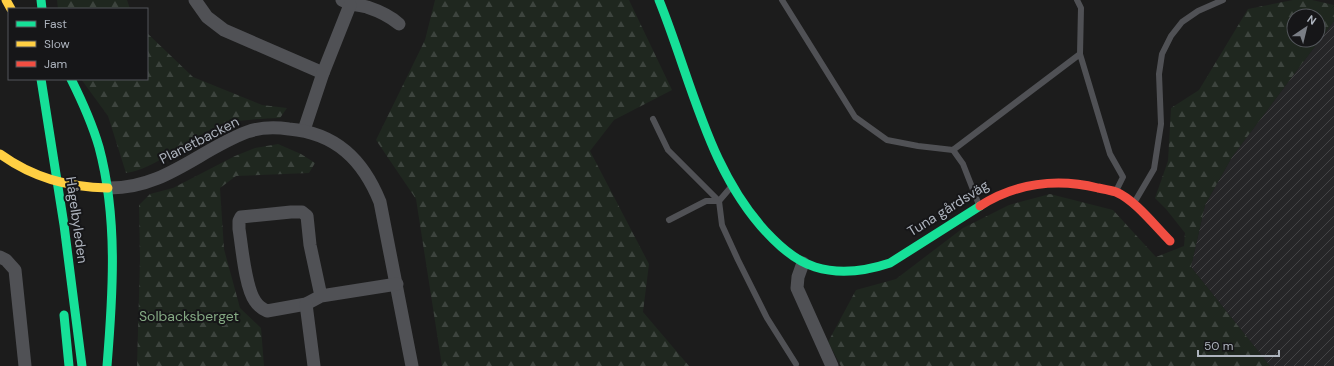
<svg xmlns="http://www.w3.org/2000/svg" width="1334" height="366" font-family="'DM Sans',sans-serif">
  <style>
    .industrial { fill: url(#industrial-furrows) }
    .forest { fill: url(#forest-firs); fill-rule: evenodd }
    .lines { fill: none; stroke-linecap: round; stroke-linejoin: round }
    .lane { stroke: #505155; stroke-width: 6 }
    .street { stroke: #505155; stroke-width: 13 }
    .fast { stroke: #16e098; stroke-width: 9 }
    .slow { stroke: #ffcf43; stroke-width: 9 }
    .jam { stroke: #f24e42; stroke-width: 9 }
    .labels { text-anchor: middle; stroke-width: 4; stroke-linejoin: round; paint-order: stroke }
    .street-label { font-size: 14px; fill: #adb3bd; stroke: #161618 }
    .park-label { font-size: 14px; fill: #84a983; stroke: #161618 }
  </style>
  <defs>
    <pattern id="industrial-furrows" width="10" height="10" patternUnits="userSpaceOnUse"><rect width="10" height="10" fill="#262628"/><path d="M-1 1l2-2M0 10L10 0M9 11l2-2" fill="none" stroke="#434345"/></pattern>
    <pattern id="forest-firs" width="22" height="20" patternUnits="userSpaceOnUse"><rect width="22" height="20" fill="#1f271f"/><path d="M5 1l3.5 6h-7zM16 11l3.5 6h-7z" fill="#3d443e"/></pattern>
  </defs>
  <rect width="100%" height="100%" fill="#1c1c1c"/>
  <!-- industrial -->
  <path class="industrial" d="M1334 21V366H1270L1191 267 1205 205 1232 157Z"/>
  <!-- forest -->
  <g class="forest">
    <path d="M57 0H127L130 9H58Z"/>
    <path d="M435 0H629L672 90 614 120 590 151 649 264 643 312 689 366H442L416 199 376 140 425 40Z"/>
    <path d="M1293 0H1312L1334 5V21L1232 157 1205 205 1191 267 1270 366H841L828 342 856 290 896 279 963 228 1009 205 1050 194 1113 210 1156 257 1184 246 1185 233 1166 209 1155 198 1168 161 1171 108 1199 90 1248 9ZM1294 16H1318V40H1294Z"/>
    <path d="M147 33 193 77 262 105 287 108 280 118C260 119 235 119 216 127 188 140 155 169 126 173L108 116 81 79H147Z"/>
    <path d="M278 144 301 154 315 163 309 173 236 176 220 188 224 249 240 308 261 328 264 366H137L140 260 139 205 150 194 173 188 235 156 255 148Z"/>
  </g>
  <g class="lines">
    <!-- lane -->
    <g class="lane">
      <path d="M782 0 855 117 887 140 918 146 953 150 1080 54 1110 154 1123 177 1116 191"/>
      <path d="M1077 0 1081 8 1080 54"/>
      <path d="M653 119 668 150 719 201 722 225 738 260 767 318 796 364"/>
      <path d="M953 150 963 164 979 205"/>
      <path d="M1134 203 1154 169 1161 124 1159 74 1162 54 1171 36 1182 22 1198 11 1223 0"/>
      <path d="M669 220 706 201H719L731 187"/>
    </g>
    <!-- street -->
    <g class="street">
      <path d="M195 0 207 17 224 30 323 73"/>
      <path d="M342 0C351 5 358 5 367 7 379 11 390 16 399 24"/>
      <path d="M304 130 323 73 350 5"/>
      <path d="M108 188C164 189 199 150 247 132 261 127 275 127 289 129 336 133 363 160 380 202L412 366"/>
      <path d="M0 257 6 260 15 270 25 366"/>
      <path d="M803 263 798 277 797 288 832 366"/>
      <path d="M321 296 306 304 267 311C263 309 258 306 255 301 245 287 242 247 239 229V221L241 217 291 212H302L307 216 310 245 321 296 397 284"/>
      <path d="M306 304 314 366"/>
    </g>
    <!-- fast -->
    <g class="fast">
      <path d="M41 0 42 9"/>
      <path d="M659 0C692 81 709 176 773 239 785 251 799 262 815 267 841 275 866 271 890 263L980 206"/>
      <path d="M41 79 64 225 82 366"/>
      <path d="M71 79C82 101 92 123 99 147 118 218 113 293 107 366"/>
      <path d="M64 315 69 366"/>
    </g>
    <!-- slow -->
    <g class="slow">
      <path d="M6 0 11 9"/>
      <path d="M0 154C33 178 68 187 108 188"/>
    </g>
    <!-- jam -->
    <path class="jam" d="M980 206C1015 183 1057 178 1098 188 1103 189 1110 190 1116 192 1135 200 1155 226 1170 241"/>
  </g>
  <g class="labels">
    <!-- street labels -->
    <g class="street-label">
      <text transform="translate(199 140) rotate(-27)" y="5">Planetbacken</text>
      <text transform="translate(948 208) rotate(-32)" y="5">Tuna gårdsväg</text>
      <text transform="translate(77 220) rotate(82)" y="5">Hågelbyleden</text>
    </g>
    <!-- park labels -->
    <g class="park-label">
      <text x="189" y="321">Solbacksberget</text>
    </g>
  </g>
  <!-- legend -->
  <rect x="8" y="8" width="140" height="72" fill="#161618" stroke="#52555a"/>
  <rect x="16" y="21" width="20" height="6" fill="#16e098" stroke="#52555a"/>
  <text x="44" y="28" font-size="12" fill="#adb3bd">Fast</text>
  <rect x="16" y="41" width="20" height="6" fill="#ffcf43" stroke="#52555a"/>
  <text x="44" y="48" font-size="12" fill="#adb3bd">Slow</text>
  <rect x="16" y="61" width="20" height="6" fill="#f24e42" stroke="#52555a"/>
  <text x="44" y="68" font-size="12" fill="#adb3bd">Jam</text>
  <!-- north arrow -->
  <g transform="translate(1306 28) rotate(35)"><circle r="19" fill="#161618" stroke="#52555a"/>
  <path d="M0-3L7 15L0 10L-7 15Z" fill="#7a7e85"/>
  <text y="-6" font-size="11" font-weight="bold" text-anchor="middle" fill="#adb3bd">N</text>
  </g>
  <!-- scale -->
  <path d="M1198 350v6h81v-6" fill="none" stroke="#adb3bd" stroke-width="2"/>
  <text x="1204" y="350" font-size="12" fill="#adb3bd" stroke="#161618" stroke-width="3" paint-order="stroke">50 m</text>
</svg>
